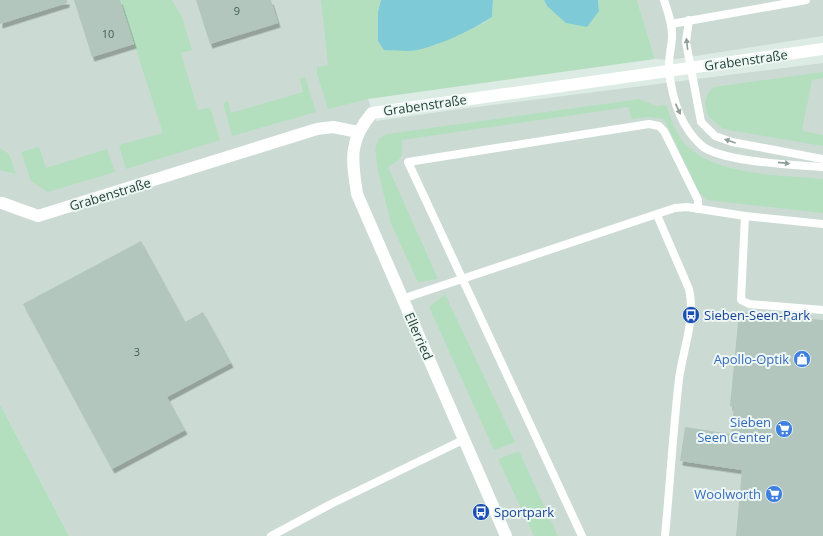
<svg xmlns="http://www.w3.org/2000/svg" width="823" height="536" font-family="'Open Sans',sans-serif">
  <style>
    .built { fill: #cbdbd4 }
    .green { fill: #b3dfbf }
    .water { fill: #7fcad7 }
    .building { fill: #b2c6be; filter: url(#shadow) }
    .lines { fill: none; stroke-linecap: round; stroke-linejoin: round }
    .lane { stroke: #fff; stroke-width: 8 }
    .street { stroke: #fff; stroke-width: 12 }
    .oneway { fill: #8e9e99 }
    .labels { text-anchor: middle; stroke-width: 4; stroke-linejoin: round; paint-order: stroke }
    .number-label { font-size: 11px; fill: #425e56 }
    .street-label { font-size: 13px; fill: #1d3c33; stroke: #eef7f3 }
    .transit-label { font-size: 13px; fill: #164399; stroke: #eef7f3; text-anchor: start }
    .shop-label { font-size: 13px; fill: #366cbe; stroke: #eef7f3; text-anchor: end }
  </style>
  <defs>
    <filter id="shadow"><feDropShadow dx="2.5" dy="4.5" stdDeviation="0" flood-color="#0004"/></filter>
  </defs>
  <rect width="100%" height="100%" fill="#ddebe5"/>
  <!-- built -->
  <g class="built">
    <path d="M0 0H344L368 99 376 121 460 109 823 63V536H69L0 404Z"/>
    <path d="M637 0H823V36L689 57 668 60 655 59Z"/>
  </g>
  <!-- green -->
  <g class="green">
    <path d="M120 0H172L182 17 192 50 181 53 198 110 210 107 220 140 126 169 119 145 163 133Z"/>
    <path d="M321 0H381L378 11 435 45 483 23 492 17 493 0H544L547 6 599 11 598 0H637L655 59 368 99 328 109 317 74V67L328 65Z"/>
    <path d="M823 72V78L812 80 802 131 823 135V146L723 129 708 116 705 103 708 93 714 87Z"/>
    <path d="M305 77 316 112 232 136 223 103 228 101 231 113 303 92 300 79Z"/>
    <path d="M639 99 656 106 666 105C671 118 676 135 686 145 717 176 782 175 823 179V213L707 200 699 192 664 119 648 117 631 119 629 107 402 140C403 157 403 158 388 167L438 279 418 282 391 224 378 171 375 148 379 139 387 134Z"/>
    <path d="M39 147 46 168 107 149 115 172 48 192 31 181 21 152Z"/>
    <path d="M0 148 9 154 16 174 0 170Z"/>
    <path d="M445 294 515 442 494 450 429 307Z"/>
    <path d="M0 404 69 536H0Z"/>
    <path d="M519 451 558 536H534L498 459Z"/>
  </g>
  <!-- water -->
  <g class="water">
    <path d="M381 0H493L492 17C474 29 431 50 409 51 401 51 393 50 384 50L378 41V11Z"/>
    <path d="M544 0H598L599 11 587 27 566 23 547 6Z"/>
  </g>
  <!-- building -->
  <g class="building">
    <path d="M0 0H67V3L0 24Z"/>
    <path d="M74 0H120L134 44 92 57Z"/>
    <path d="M196 0H271L278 23 210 44Z"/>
    <path d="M141 241 185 322 203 312 231 363 167 397 185 430 112 469 23 304Z"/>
    <path d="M739 312 823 320V536H736L742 470 680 461 685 427 731 434 734 407 730 406Z"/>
  </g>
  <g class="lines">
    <!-- lane -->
    <g class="lane">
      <path d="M664 0C668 13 673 25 672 38 671 50 668 60 669 71 672 98 681 127 701 145 719 162 797 165 823 167"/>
      <path d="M689 20 686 42 701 122 715 136 732 142 823 159"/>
      <path d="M671 24 806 0"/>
      <path d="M657 215 689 289C696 319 683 349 679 379 673 431 670 484 665 536"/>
      <path d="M745 216 741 300 749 304 823 310"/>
      <path d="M402 299 675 208 687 207 745 216 823 224"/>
      <path d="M271 536 331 504 465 439"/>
      <path d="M582 536 408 162 649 124 659 126 664 131 698 200V209"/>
    </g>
    <!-- street -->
    <g class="street">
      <path d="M2 203 38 216 317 129 333 127 358 132"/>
      <path d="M506 536 357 194C352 160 348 141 372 113L823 49"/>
    </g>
  </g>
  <!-- one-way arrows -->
  <defs><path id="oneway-solid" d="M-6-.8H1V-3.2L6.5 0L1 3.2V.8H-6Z"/></defs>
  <g class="oneway">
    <use href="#oneway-solid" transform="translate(687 44) rotate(-97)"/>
    <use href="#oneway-solid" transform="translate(678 109) rotate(65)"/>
    <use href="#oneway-solid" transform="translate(730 141) rotate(-161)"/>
    <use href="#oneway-solid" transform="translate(784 163) rotate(6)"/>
  </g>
  <!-- icons -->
  <defs>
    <symbol id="bus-disc" viewBox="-11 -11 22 22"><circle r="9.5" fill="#1a4fb4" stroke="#eef7f3"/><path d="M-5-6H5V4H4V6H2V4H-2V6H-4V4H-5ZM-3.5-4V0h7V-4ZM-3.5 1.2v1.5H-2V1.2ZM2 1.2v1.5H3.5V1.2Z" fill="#fff"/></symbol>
    <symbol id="shop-disc" viewBox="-11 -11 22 22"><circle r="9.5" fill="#3f7fe0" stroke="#eef7f3"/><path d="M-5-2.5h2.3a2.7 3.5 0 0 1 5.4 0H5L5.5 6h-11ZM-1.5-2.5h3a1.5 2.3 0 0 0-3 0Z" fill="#fff"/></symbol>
    <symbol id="supermarket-disc" viewBox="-11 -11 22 22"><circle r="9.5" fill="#3f7fe0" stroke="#eef7f3"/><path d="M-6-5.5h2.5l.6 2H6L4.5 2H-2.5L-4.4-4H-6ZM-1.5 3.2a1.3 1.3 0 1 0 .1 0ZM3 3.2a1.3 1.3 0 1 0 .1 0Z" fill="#fff"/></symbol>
  </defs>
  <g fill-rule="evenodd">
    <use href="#bus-disc" x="681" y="305" width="20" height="20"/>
    <use href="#shop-disc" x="792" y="349" width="20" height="20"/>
    <use href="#supermarket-disc" x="774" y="419" width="20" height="20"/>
    <use href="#supermarket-disc" x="764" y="484" width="20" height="20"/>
    <use href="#bus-disc" x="471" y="502" width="20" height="20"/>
  </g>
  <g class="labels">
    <!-- number labels -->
    <g class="number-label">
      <text x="237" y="15">9</text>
      <text x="108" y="38">10</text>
      <text x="137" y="356">3</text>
    </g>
    <!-- street labels -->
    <g class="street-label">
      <text transform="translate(746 60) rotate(-8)" y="5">Grabenstraße</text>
      <text transform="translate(425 105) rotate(-8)" y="5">Grabenstraße</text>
      <text transform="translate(110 194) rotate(-17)" y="5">Grabenstraße</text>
      <text transform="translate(419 336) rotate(66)" y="5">Ellerried</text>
    </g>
    <!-- transit labels -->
    <g class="transit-label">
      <text x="704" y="320">Sieben-Seen-Park</text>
      <text x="494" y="517">Sportpark</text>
    </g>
    <!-- shop labels -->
    <g class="shop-label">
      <text x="789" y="364">Apollo-Optik</text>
      <text x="771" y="427">Sieben<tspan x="771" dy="15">Seen Center</tspan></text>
      <text x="761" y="499">Woolworth</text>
    </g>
  </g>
</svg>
